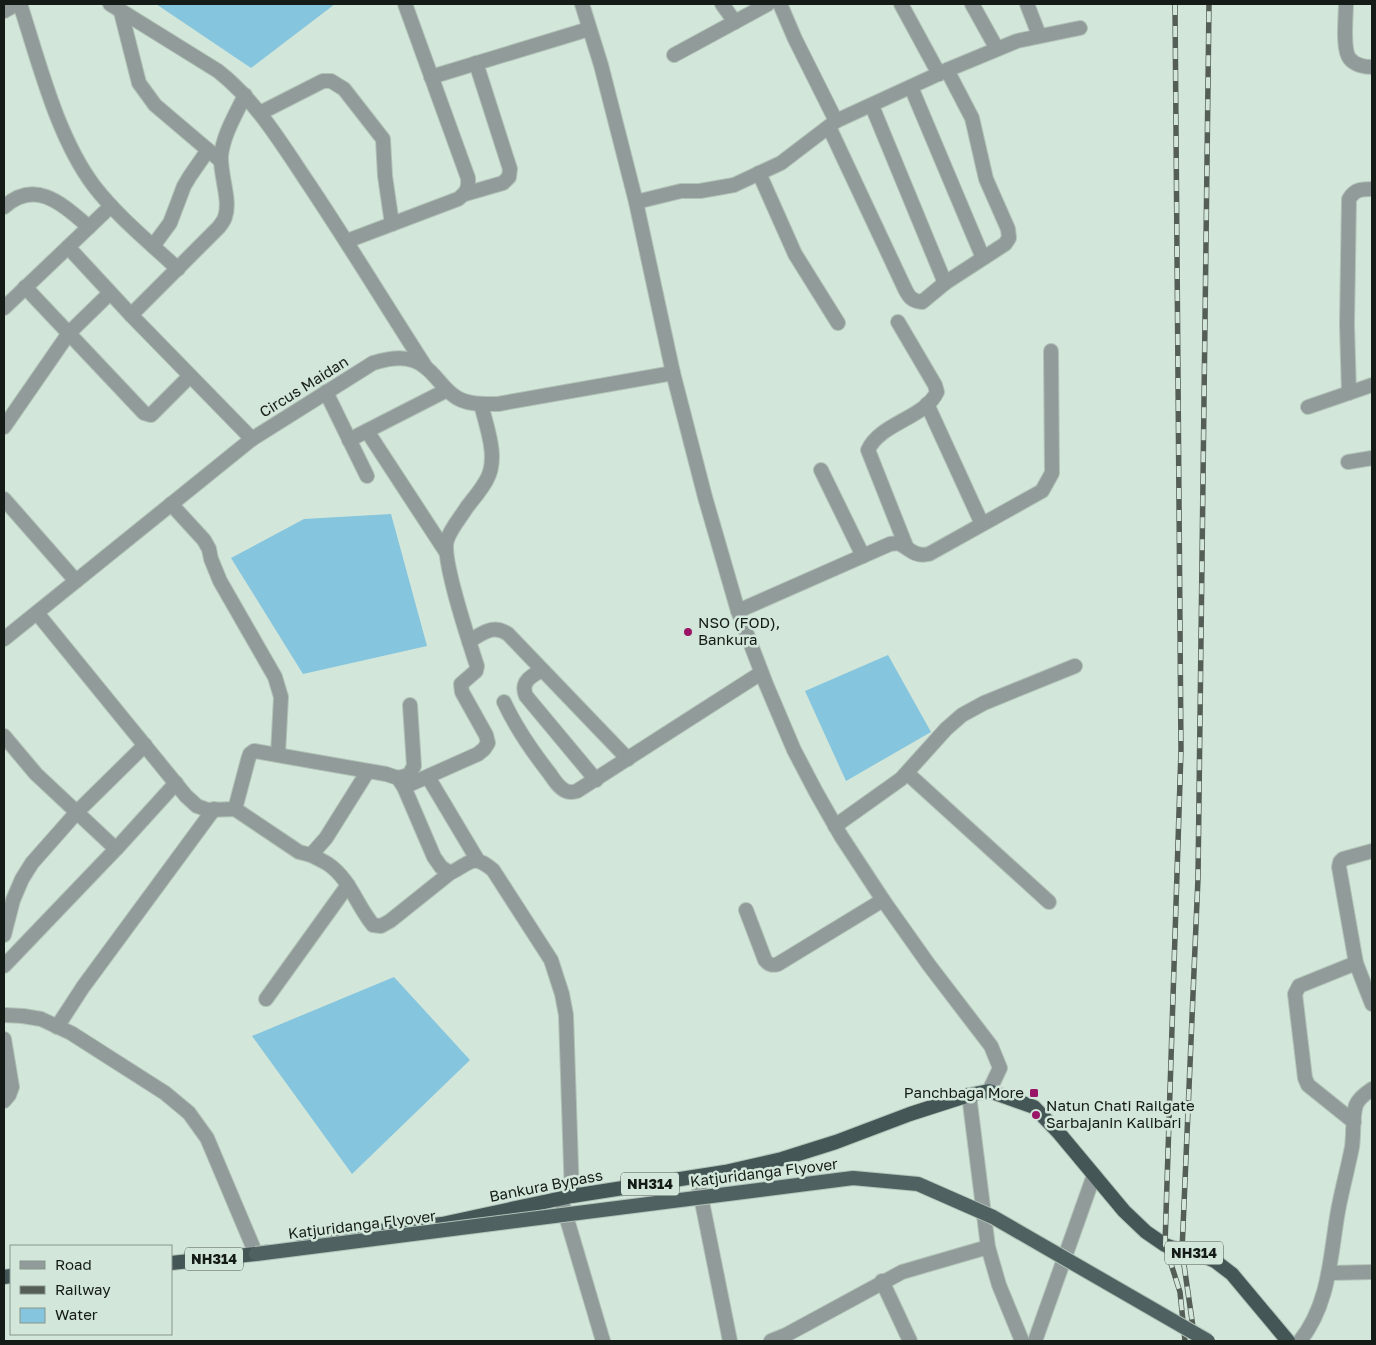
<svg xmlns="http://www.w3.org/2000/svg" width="1376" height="1345" font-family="'Golos Text',sans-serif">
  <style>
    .water { fill: #85c5de }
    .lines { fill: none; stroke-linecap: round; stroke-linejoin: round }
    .minor-casing { stroke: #b1c2b7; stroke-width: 16 }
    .tertiary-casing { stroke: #b1c2b7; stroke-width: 16 }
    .trunk-casing { stroke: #b1c2b7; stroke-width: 16 }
    .minor { stroke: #909b9a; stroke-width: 14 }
    .tertiary { stroke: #909b9a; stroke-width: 14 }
    .trunk { stroke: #445756; stroke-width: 14 }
    .rail-casing { stroke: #545e57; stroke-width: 5.5 }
    .rail { stroke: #d3e6da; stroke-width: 4; stroke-dasharray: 11; stroke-linecap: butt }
    .primary-bridge-casing { stroke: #b1c2b7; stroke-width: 16; stroke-linecap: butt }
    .primary-bridge { stroke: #4f6160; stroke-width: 14 }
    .poi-dot { fill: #9a1468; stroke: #d3e6da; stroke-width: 2 }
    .labels { text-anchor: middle; stroke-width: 5; stroke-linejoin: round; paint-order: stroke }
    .shield { fill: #d3e6da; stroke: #4e5952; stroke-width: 1 }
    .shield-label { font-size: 14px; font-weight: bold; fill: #151c17 }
    .street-label { font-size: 15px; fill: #151c17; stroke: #d3e6da }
    .poi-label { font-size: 15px; fill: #151c17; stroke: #d3e6da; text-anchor: start }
  </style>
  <rect width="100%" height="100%" fill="#d3e6da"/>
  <!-- water -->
  <g class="water">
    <path d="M156 4H335L251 68Z"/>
    <path d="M391 514 427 646 303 674 231 558 304 519Z"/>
    <path d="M888 655 931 732 846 781 805 691Z"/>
    <path d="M394 977 470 1060 352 1174 252 1036Z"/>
  </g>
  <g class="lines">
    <defs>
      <g id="minor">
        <path d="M20 4C39 62 57 137 94 186 118 217 149 242 178 269"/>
        <path d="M110 4 218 71C255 100 280 141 306 180 347 241 385 304 425 366"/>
        <path d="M722 4 735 22"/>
        <path d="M780 4 795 39 836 121"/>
        <path d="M901 4 939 74"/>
        <path d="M972 4 997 49"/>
        <path d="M1027 4 1039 35"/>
        <path d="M1346 4C1346 16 1342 50 1350 59 1355 65 1365 67 1372 67"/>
        <path d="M4 11 17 4"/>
        <path d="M121 12 139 83 155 105 221 161"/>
        <path d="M674 55 768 4"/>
        <path d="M431 77 589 29"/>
        <path d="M911 87 983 258"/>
        <path d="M872 106 945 283"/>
        <path d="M260 113 323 81H331L344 89 383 139 385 176 392 224"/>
        <path d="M829 127 905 289C909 297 912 301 922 302L945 283 1005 244 1009 238 1008 229 986 179 972 118 947 70"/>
        <path d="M759 173 795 254 838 323"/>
        <path d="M465 194 503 183 509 177 510 169 476 63"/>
        <path d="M636 202 681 191H700L734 185 781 163 836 121 947 70 1017 41 1080 28"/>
        <path d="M4 207C36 178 63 205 89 227"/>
        <path d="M347 241 458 199C466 193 469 189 468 178L405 4"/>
        <path d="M153 246 170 223 184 186 190 176 208 150"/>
        <path d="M68 247 131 315 252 439"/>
        <path d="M25 287 144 413 151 415 190 376"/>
        <path d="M4 308 111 206"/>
        <path d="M131 315 219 227C221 224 224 221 225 217 231 201 220 175 221 156 223 135 236 114 245 95"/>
        <path d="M898 322 935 385 937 392C925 418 880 423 868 450L906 546"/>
        <path d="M326 392 367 476"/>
        <path d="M1349 393 1347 325 1349 199C1355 189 1362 189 1372 189"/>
        <path d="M927 404 982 524"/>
        <path d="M1308 407 1372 385"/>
        <path d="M4 427 69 333 110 293"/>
        <path d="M367 431 446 552"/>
        <path d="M349 440 447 390"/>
        <path d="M1348 462 1372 458"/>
        <path d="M821 470 863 556"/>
        <path d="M4 499 76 581"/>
        <path d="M171 504 204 540 209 549 211 559 220 581 275 677 281 697 278 754"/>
        <path d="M738 611 890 544 898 543C911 549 914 557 929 554L1042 491 1052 473 1051 351"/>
        <path d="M37 613 186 796 197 806 208 810 235 809 299 852 311 855 326 838 368 771"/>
        <path d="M4 639 252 439 373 363C390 358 410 354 425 367 436 375 442 387 453 395 465 405 483 404 498 404L673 373"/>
        <path d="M469 641C484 633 492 624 508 634L628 759"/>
        <path d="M542 670C531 676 520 682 526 696L596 780"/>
        <path d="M504 702C516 728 532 751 550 774 554 780 559 788 566 791 570 793 573 792 577 791L761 673"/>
        <path d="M4 736 36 774 116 849"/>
        <path d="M907 773 1049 902"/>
        <path d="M428 777 477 859"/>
        <path d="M398 778 409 775 414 766 410 705"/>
        <path d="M404 787 478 754 484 749 488 743 486 735 462 692 461 684 476 671 477 666C470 644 441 558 447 540 451 528 461 517 467 507 474 498 482 489 487 479 499 457 486 426 481 404"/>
        <path d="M235 809 248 760 250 754 254 751 386 774 398 778 404 787 434 857 441 867 450 873C470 864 472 852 493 870L551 960 562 994 566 1015 572 1196"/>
        <path d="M835 826 901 779 946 729 962 715 984 703 1075 666"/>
        <path d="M1372 851 1343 859 1340 862 1339 867 1356 963 1372 1004"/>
        <path d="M311 855C317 858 323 861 328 864 350 879 357 906 373 925L381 926 390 921 450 873"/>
        <path d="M746 910 765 960C769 965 772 966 778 964L883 900"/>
        <path d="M4 935 13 900 22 879 32 863 77 812 145 745"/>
        <path d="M4 966 116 849 176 783"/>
        <path d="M266 999 348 885"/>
        <path d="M4 1015 23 1016 41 1019 71 1033 165 1093 189 1113 207 1138 256 1254"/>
        <path d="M57 1027 83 987 214 809"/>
        <path d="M4 1039 12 1087 9 1095 4 1101"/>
        <path d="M969 1095 988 1247 999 1285 1022 1341"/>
        <path d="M1354 1122 1308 1085 1305 1078 1295 994 1299 986 1356 963"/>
        <path d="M697 1177 730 1341"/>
        <path d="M561 1199 603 1341"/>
        <path d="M1330 1273 1372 1272"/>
        <path d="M882 1281 910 1341"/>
        <path d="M771 1341 786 1335 902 1272 988 1247"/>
        <path d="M1035 1341 1094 1175"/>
        <path d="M1300 1341C1330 1303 1330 1256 1338 1211 1342 1189 1348 1168 1352 1147 1354 1134 1352 1117 1356 1105 1359 1098 1366 1093 1372 1089"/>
      </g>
      <path id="tertiary" d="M582 4 601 65 636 202 673 373 705 497 738 611 766 684 794 750 816 792 841 836 883 900 929 965 991 1046 1000 1068 989 1091"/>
      <g id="trunk">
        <path d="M303 1243 326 1237 442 1224 572 1196 725 1172 782 1159 836 1142 910 1114 969 1095 989 1091 1034 1107 1059 1133 1124 1211 1146 1232 1165 1245 1182 1251 1199 1254 1215 1261 1232 1274 1288 1341"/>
        <path d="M171 1263 256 1254 267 1252"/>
        <path d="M4 1277 11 1276"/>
      </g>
    </defs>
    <!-- minor casing -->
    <use href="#minor" class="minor-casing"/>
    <!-- tertiary casing -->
    <use href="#tertiary" class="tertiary-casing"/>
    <!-- trunk casing -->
    <use href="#trunk" class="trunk-casing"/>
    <!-- minor -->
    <use href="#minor" class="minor"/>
    <!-- tertiary -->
    <use href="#tertiary" class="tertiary"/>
    <!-- trunk -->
    <use href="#trunk" class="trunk"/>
    <defs>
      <g id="rail">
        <path d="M1175 4 1181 750 1165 1245 1180 1292 1185 1341"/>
        <path d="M1195 1341 1182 1251 1198 878 1209 4"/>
      </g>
    </defs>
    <!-- rail casing -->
    <use href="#rail" class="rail-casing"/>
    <!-- rail -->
    <use href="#rail" class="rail"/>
    <defs>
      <path id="primary-bridge" d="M256 1254 853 1178 918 1184 993 1217 1208 1341"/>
    </defs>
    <!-- primary-bridge casing -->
    <use href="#primary-bridge" class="primary-bridge-casing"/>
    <!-- primary-bridge -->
    <use href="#primary-bridge" class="primary-bridge"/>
  </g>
  <!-- markers -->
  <g class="poi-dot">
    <circle cx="688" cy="632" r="5"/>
    <rect x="1029" y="1088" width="10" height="10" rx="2.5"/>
    <circle cx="1036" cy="1115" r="5"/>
  </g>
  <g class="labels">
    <!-- shield labels -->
    <g class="shield">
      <rect x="621" y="1172.5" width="58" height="23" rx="4"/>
      <rect x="1165" y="1241.5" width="58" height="23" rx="4"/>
      <rect x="185" y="1247.5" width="58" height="23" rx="4"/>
    </g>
    <g class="shield-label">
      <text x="650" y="1189">NH314</text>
      <text x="1194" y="1258">NH314</text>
      <text x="214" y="1264">NH314</text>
    </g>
    <!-- street labels -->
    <g class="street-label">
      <text transform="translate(304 387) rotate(-32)" y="5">Circus Maidan</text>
      <text transform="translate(764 1173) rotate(-7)" y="5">Katjuridanga Flyover</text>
      <text transform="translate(546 1186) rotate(-11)" y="5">Bankura Bypass</text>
      <text transform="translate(362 1225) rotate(-7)" y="5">Katjuridanga Flyover</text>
    </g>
    <!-- poi labels -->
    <g class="poi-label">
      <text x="698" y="628">NSO (FOD),<tspan x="698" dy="17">Bankura</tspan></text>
      <text x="1024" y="1098" text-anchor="end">Panchbaga More</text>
      <text x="1046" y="1111">Natun Chati Railgate<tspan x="1046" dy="17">Sarbajanin Kalibari</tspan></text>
    </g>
  </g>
  <!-- border -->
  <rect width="1376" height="1345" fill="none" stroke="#151c17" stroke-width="10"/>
  <!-- legend -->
  <rect x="10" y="1245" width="162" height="90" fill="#d3e6da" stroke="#87958c"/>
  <rect x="20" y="1261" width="25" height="8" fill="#909b9a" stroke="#87958c"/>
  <text x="55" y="1270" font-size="15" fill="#151c17">Road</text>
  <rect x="20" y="1286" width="25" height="8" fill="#545e57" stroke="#87958c"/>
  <text x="55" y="1295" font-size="15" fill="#151c17">Railway</text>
  <rect x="20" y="1308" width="25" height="15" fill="#85c5de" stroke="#87958c"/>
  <text x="55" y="1320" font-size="15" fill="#151c17">Water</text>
</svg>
